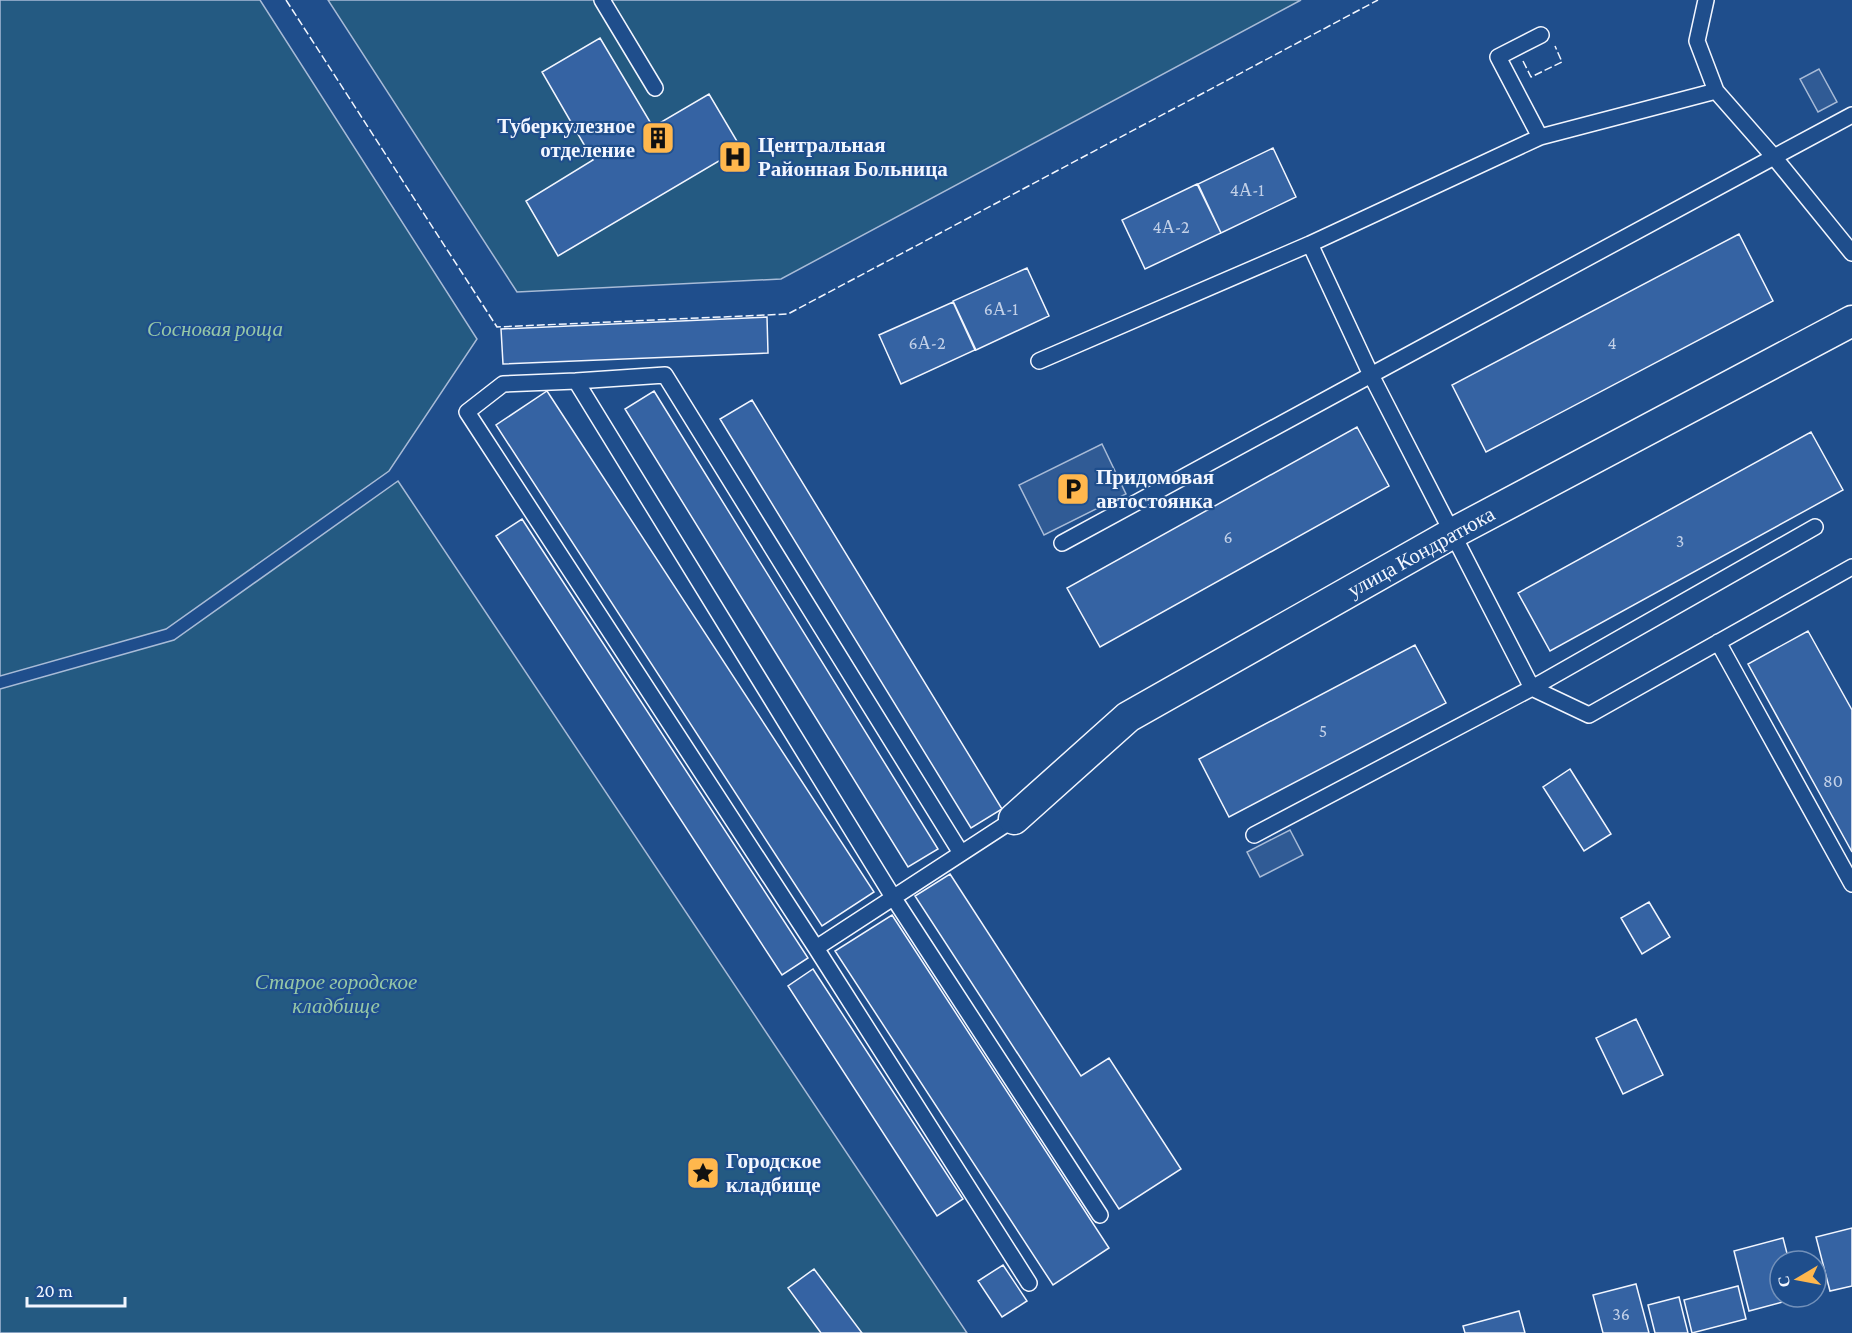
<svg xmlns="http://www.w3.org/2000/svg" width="1852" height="1333" font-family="'Crimson Pro',serif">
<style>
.green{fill:#245a82;stroke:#a8bbd7;stroke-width:1.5}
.parking{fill:#305b95;stroke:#a8bbd7;stroke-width:1.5}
.building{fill:#3563a3;stroke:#f2f6ff;stroke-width:1.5}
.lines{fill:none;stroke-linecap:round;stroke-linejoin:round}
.service-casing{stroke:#f2f6ff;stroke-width:18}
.minor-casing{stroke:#f2f6ff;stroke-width:33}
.service{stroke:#1f4e8c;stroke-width:15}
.minor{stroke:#1f4e8c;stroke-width:30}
.fence{stroke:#f2f6ff;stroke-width:1.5;stroke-dasharray:8 3;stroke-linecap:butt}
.labels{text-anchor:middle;stroke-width:4.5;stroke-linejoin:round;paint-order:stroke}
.number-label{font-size:18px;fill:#c3d1e8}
.poi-label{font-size:21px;font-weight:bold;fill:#f2f6ff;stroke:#1f4e8c;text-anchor:start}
.park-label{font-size:21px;font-style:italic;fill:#97c8a6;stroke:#1f4e8c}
.street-label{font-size:21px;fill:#f2f6ff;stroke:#1f4e8c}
</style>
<rect width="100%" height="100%" fill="#1f4e8c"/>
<path class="green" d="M 0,0 L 260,0 L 477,339 L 389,471 L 166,629 L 0,676 Z
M 328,0 L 1301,0 L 781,279 L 517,292 Z
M 398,481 L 967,1333 L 0,1333 L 0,689 L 174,640 Z"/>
<path class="parking" d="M 1819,69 L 1837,102 L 1818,112 L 1800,79 Z
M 1102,444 L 1126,494 L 1044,535 L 1019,485 Z
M 1290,830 L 1303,855 L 1260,877 L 1247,852 Z"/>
<path class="building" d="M 600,38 L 653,127 L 709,94 L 741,148 L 558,256 L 526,201 L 593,160 L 542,72 Z
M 1273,148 L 1296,197 L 1221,233 L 1198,184 Z
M 1197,184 L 1221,233 L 1145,269 L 1122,220 Z
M 1739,234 L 1773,301 L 1486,452 L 1452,385 Z
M 1027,268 L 1049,316 L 976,350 L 953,301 Z
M 953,302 L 975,350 L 901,384 L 879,335 Z
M 767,317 L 768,353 L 503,364 L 501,329 Z
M 547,391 L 874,892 L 822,926 L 496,425 Z
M 654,391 L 938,849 L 908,867 L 625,409 Z
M 752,400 L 1002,809 L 971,828 L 720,419 Z
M 1357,427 L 1389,486 L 1100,647 L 1067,588 Z
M 1811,432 L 1843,490 L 1550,651 L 1518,593 Z
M 522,519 L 808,958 L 782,975 L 496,536 Z
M 1808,631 L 1852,710 L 1852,852 L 1748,664 Z
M 1415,645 L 1446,703 L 1229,817 L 1199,759 Z
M 1570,769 L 1611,834 L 1584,851 L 1543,787 Z
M 950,874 L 1081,1076 L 1109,1058 L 1181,1169 L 1119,1209 L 915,896 Z
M 1649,902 L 1670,937 L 1642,954 L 1621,918 Z
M 892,915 L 1109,1248 L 1053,1285 L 835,951 Z
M 813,969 L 963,1199 L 937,1216 L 788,986 Z
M 1636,1019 L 1663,1075 L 1623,1094 L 1596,1038 Z
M 1852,1228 L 1852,1286 L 1830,1291 L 1816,1237 Z
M 1783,1238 L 1789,1261 L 1780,1261 L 1780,1297 L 1798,1298 L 1749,1311 L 1734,1251 Z
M 1003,1265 L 1027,1301 L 1002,1317 L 978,1281 Z
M 814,1269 L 862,1333 L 821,1333 L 788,1288 Z
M 1636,1284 L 1649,1333 L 1603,1333 L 1593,1295 Z
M 1738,1286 L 1746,1319 L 1692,1333 L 1684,1300 Z
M 1679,1297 L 1688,1333 L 1655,1333 L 1648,1305 Z
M 1519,1311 L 1525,1333 L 1465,1333 L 1463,1326 Z"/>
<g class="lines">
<defs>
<path id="service" d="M 602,0 L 655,88
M 1706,0 L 1697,41 L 1716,91
M 1852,115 L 1774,157 L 1852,253
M 1540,137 L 1498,57 L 1541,35
M 1039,361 L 1310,244 L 1540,137 L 1716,91 L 1774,157 L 1371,375 L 1310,244
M 576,381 L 503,384 L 467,412 L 816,948 L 1029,1283
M 1062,543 L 1371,375 L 1532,688 L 1815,527
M 1718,642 L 1852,884
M 1254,835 L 1532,688 L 1589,715 L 1852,567
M 961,853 L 665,375 L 576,381 L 893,897 L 1100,1215
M 816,948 L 1014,819"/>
<path id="minor" d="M 1014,819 L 1128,717 L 1453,533 L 1852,321"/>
</defs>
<use href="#service" class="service-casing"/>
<use href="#minor" class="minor-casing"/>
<use href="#service" class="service"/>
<use href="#minor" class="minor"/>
<path class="fence" d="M 286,0 L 497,327 L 788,314 L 1378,0
M 1523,61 L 1531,77 L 1562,62 L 1555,46"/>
</g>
<defs>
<symbol id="building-square" viewBox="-11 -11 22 22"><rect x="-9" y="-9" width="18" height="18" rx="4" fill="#ffb74d" stroke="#1f4e8c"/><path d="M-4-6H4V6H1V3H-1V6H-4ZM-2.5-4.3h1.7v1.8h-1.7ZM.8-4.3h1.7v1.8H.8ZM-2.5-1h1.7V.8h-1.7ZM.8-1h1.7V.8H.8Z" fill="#111"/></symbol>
<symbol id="hospital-square" viewBox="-11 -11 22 22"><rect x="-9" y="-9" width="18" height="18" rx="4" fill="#ffb74d" stroke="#1f4e8c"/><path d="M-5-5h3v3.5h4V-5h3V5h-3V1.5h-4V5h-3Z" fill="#111"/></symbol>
<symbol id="parking-square" viewBox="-11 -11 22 22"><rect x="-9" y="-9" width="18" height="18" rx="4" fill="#ffb74d" stroke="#1f4e8c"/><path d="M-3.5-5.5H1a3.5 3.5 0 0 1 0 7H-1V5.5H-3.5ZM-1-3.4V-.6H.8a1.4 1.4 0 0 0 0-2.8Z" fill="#111"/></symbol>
<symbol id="sight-square" viewBox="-11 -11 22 22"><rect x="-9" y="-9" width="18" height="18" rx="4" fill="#ffb74d" stroke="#1f4e8c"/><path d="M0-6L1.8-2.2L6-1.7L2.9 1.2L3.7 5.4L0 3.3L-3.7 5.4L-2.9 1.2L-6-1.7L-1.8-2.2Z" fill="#111"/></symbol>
</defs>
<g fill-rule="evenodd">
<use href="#building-square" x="639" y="119" width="38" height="38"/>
<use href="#hospital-square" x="716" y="138" width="38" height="38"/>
<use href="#parking-square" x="1054" y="470" width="38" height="38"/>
<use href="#sight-square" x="684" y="1154" width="38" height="38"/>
</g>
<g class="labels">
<g class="number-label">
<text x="1247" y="196">4А-1</text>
<text x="1171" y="233">4А-2</text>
<text x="1001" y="315">6А-1</text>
<text x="927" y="349">6А-2</text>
<text x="1612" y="349">4</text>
<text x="1228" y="543">6</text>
<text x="1680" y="547">3</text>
<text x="1323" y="737">5</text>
<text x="1833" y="787">80</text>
<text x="1621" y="1320">36</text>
</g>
<g class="poi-label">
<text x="635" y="133" text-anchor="end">Туберкулезное<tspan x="635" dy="24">отделение</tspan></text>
<text x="758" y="152">Центральная<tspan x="758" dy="24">Районная Больница</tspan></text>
<text x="1096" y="484">Придомовая<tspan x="1096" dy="24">автостоянка</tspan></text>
<text x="726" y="1168">Городское<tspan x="726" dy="24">кладбище</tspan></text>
</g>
<g class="park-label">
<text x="215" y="336">Сосновая роща</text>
<text x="336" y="989">Старое городское<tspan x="336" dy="24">кладбище</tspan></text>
</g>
<g class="street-label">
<text transform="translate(1421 552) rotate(-29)" y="7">улица Кондратюка</text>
</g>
</g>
<g transform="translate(1798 1279) rotate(260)"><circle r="28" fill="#1f4e8c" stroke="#7391ba" stroke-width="1.5"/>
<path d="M0-4.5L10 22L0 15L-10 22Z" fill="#ffb74d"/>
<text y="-9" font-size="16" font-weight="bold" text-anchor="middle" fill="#f2f6ff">С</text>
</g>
<path d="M27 1297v9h98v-9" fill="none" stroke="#f2f6ff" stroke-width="3"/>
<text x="36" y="1297" font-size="18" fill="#f2f6ff" stroke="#1f4e8c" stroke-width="4.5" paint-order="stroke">20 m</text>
</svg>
